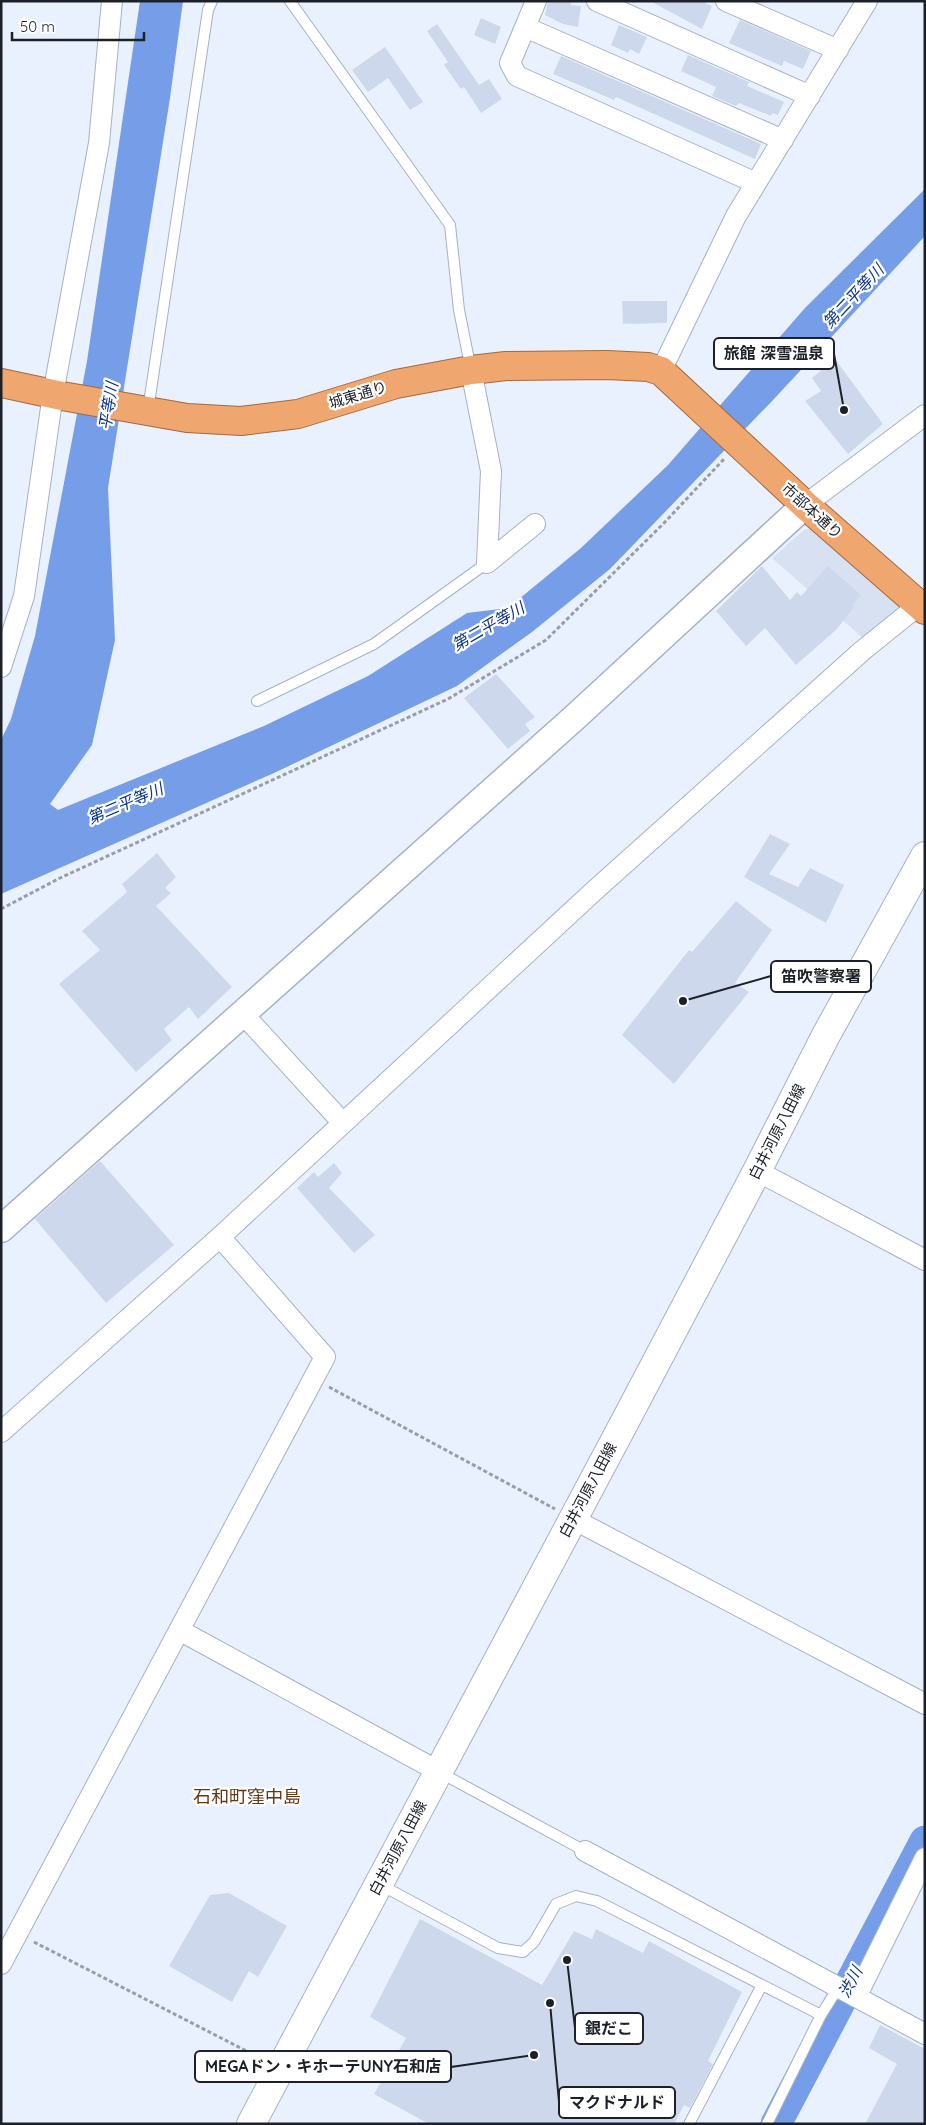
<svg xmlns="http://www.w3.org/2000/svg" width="926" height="2125" font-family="Quicksand,'Noto Sans JP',sans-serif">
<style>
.built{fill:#d8e1f2}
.water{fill:#769de8}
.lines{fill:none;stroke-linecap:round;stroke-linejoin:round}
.river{stroke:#769de8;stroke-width:31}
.building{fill:#cdd8ed}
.service-casing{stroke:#a6b1c5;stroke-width:12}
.minor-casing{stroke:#a6b1c5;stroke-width:22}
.tertiary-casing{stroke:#a6b1c5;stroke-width:29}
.secondary-casing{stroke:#a6b1c5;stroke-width:30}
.trunk-casing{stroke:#a3693f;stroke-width:30}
.path{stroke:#989ea9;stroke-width:3;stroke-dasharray:4 2.5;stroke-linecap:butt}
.service{stroke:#fff;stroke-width:10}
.minor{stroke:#fff;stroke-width:20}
.tertiary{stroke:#fff;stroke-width:26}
.secondary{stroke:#fff;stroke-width:28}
.trunk{stroke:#efa66f;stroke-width:28}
.labels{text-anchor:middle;stroke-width:4.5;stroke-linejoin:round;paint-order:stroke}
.street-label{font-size:15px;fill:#1c2028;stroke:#fff}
.water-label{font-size:16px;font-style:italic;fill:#0b3489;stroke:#fff}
.quarter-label{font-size:18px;fill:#643713;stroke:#fff}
.leader{fill:none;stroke:#1c2028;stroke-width:2}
.callout-dot{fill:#1c2028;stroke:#fff;stroke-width:2}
.callout{fill:#fff;stroke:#1c2028;stroke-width:2}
.callout-label{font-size:16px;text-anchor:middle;font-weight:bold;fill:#1c2028}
</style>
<rect width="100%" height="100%" fill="#eaf1fe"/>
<path class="built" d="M 811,528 L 902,604 L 864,639 L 772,558 L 804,530 Z"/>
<path class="water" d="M 140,1 L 183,1 L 170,98 L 108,488 L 115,640 L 92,745 L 50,804 L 58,810 L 264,726 L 368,676 L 467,613 L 508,608 L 581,548 L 668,465 L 805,308 L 925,189 L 925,236 L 774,399 L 610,569 L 532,632 L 457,686 L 274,773 L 1,894 L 1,740 L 11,719 L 35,636 L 87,361 Z"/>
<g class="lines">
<path class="river" d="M 776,2124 L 925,1841"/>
</g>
<path class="building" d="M 548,1 L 571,1 L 571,5 L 581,6 L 578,27 L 563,24 L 545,15 Z
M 650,1 L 701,1 L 712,6 L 702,29 Z
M 481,18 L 501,27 L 495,44 L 474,35 Z
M 740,20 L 811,51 L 803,69 L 784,61 L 782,66 L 729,43 Z
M 437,24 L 479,85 L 489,79 L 502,99 L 481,113 L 464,87 L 461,89 L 444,65 L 448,62 L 427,31 Z
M 619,25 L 647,37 L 639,54 L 630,49 L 628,53 L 611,45 Z
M 385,47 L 423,102 L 410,110 L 388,78 L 368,92 L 352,70 Z
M 688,55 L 749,82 L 747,86 L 784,102 L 778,115 L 772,113 L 771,116 L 739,103 L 736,106 L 712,96 L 716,87 L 681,71 Z
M 561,56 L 761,144 L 755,159 L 616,97 L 614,100 L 553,74 Z
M 622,301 L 667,301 L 667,323 L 623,324 Z
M 835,359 L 883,424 L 848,454 L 805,401 L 821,391 L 812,378 Z
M 762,566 L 790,600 L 797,592 L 801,596 L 828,566 L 861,595 L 852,605 L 854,607 L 836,630 L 796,665 L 765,628 L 746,646 L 716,611 Z
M 496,674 L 535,717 L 525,724 L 530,731 L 508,749 L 464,698 Z
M 770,834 L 790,844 L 769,874 L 798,887 L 810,868 L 844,885 L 826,923 L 744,877 Z
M 157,853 L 176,877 L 165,888 L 171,893 L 156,906 L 232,987 L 198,1019 L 189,1007 L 164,1029 L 172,1040 L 136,1072 L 59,984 L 100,950 L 82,931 L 127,892 L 122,884 Z
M 736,901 L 772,930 L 735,983 L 749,992 L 674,1084 L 622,1035 L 689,950 L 692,952 Z
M 100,1161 L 174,1245 L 106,1303 L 35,1219 Z
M 334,1163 L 342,1173 L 329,1188 L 375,1235 L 354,1253 L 297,1188 L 314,1172 L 318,1177 Z
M 229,1893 L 287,1926 L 258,1977 L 249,1971 L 232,2002 L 169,1966 L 210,1895 Z
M 420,1919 L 542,1985 L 574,1931 L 592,1939 L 596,1929 L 643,1953 L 649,1941 L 742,1992 L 708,2061 L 713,2064 L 690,2108 L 684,2105 L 674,2124 L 429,2124 L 374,2094 L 406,2038 L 370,2017 Z
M 880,2025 L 925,2049 L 925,2124 L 865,2124 L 897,2064 L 869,2048 Z"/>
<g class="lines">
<defs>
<path id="service" d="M 290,1 L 450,225 L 459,310 L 471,370
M 148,410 L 208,10 L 212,1
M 257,701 L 374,644 L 487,563
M 439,1772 L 585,1851
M 379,1884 L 498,1948 L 523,1952 L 534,1942 L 556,1904 L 576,1896 L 597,1901 L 821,2015
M 689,2124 L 762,1985
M 767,2124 L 821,2015 L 838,1988"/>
<path id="minor" d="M 536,1 L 510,63 L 517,76 L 756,183
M 597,1 L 810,96
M 726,1 L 838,50
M 525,27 L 783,140
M 471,370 L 491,471 L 487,563
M 661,371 L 736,216 L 867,1
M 805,505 L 925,415
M 487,563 L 535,524
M 1,667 L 24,596 L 53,394 L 99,143 L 112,1
M 243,1014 L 342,1122
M 757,1171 L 925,1260
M 1,1432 L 220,1237 L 594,891 L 862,651 L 919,605
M 573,1519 L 925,1704
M 179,1630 L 438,1771
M 585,1851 L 925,2034
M 1,1964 L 325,1357 L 220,1237
M 856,1997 L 925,1858"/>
<path id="tertiary" d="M 1,1229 L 573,719 L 805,505"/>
<path id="secondary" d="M 251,2124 L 621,1429 L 757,1171 L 825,1037 L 925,856"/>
<path id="trunk" d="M 1,383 L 62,396 L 187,418 L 241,421 L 298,414 L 396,384 L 471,370 L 506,366 L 607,365 L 648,367 L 661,371 L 805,505 L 925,610"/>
</defs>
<use href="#service" class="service-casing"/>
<use href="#minor" class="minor-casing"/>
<use href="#tertiary" class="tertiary-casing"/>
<use href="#secondary" class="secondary-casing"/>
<use href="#trunk" class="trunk-casing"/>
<path class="path" d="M 1,909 L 60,878 L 448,699 L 546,640 L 665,522 L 724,459
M 329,1387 L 555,1509
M 34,1942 L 262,2059"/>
<use href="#service" class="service"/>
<use href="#minor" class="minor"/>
<use href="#tertiary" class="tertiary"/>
<use href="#secondary" class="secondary"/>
<use href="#trunk" class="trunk"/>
</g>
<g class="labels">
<g class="street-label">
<text transform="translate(358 395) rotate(-17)" y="5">城東通り</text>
<text transform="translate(812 511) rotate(42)" y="5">市部本通り</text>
<text transform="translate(777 1132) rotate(-63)" y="5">白井河原八田線</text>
<text transform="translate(588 1490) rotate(-62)" y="5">白井河原八田線</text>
<text transform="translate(398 1848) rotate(-62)" y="5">白井河原八田線</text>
</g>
<g class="water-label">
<text transform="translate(853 296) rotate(-47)" y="6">第二平等川</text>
<text transform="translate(108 406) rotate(-81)" y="6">平等川</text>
<text transform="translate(488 626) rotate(-30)" y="6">第二平等川</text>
<text transform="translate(125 803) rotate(-23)" y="6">第二平等川</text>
<text transform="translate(850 1982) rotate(-62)" y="6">渋川</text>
</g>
<g class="quarter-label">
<text x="247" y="1803">石和町窪中島</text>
</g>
</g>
<path class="leader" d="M844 410L834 354M683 1001L771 976M567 1960L575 2028M534 2055L451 2067M550 2003L559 2102"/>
<g class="callout-dot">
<circle cx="844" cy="410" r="5"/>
<circle cx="683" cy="1001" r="5"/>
<circle cx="567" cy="1960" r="5"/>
<circle cx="534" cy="2055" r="5"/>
<circle cx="550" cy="2003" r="5"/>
</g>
<g class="callout">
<rect x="714" y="338" width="120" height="31" rx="5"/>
<rect x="771" y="961" width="100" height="31" rx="5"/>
<rect x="575" y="2013" width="68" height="31" rx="5"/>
<rect x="195" y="2051" width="256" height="31" rx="5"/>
<rect x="559" y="2087" width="116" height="31" rx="5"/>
</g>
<g class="callout-label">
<text x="774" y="359">旅館 深雪温泉</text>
<text x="821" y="982">笛吹警察署</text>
<text x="609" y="2034">銀だこ</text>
<text x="323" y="2072">MEGAドン・キホーテUNY石和店</text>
<text x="617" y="2108">マクドナルド</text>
</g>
<rect width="926" height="2125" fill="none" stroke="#1c2028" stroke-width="5"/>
<path d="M12 32v8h132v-8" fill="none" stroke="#1c2028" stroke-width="2.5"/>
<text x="20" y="32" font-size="15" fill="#1c2028" stroke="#ffffff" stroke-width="4" paint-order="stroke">50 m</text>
</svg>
